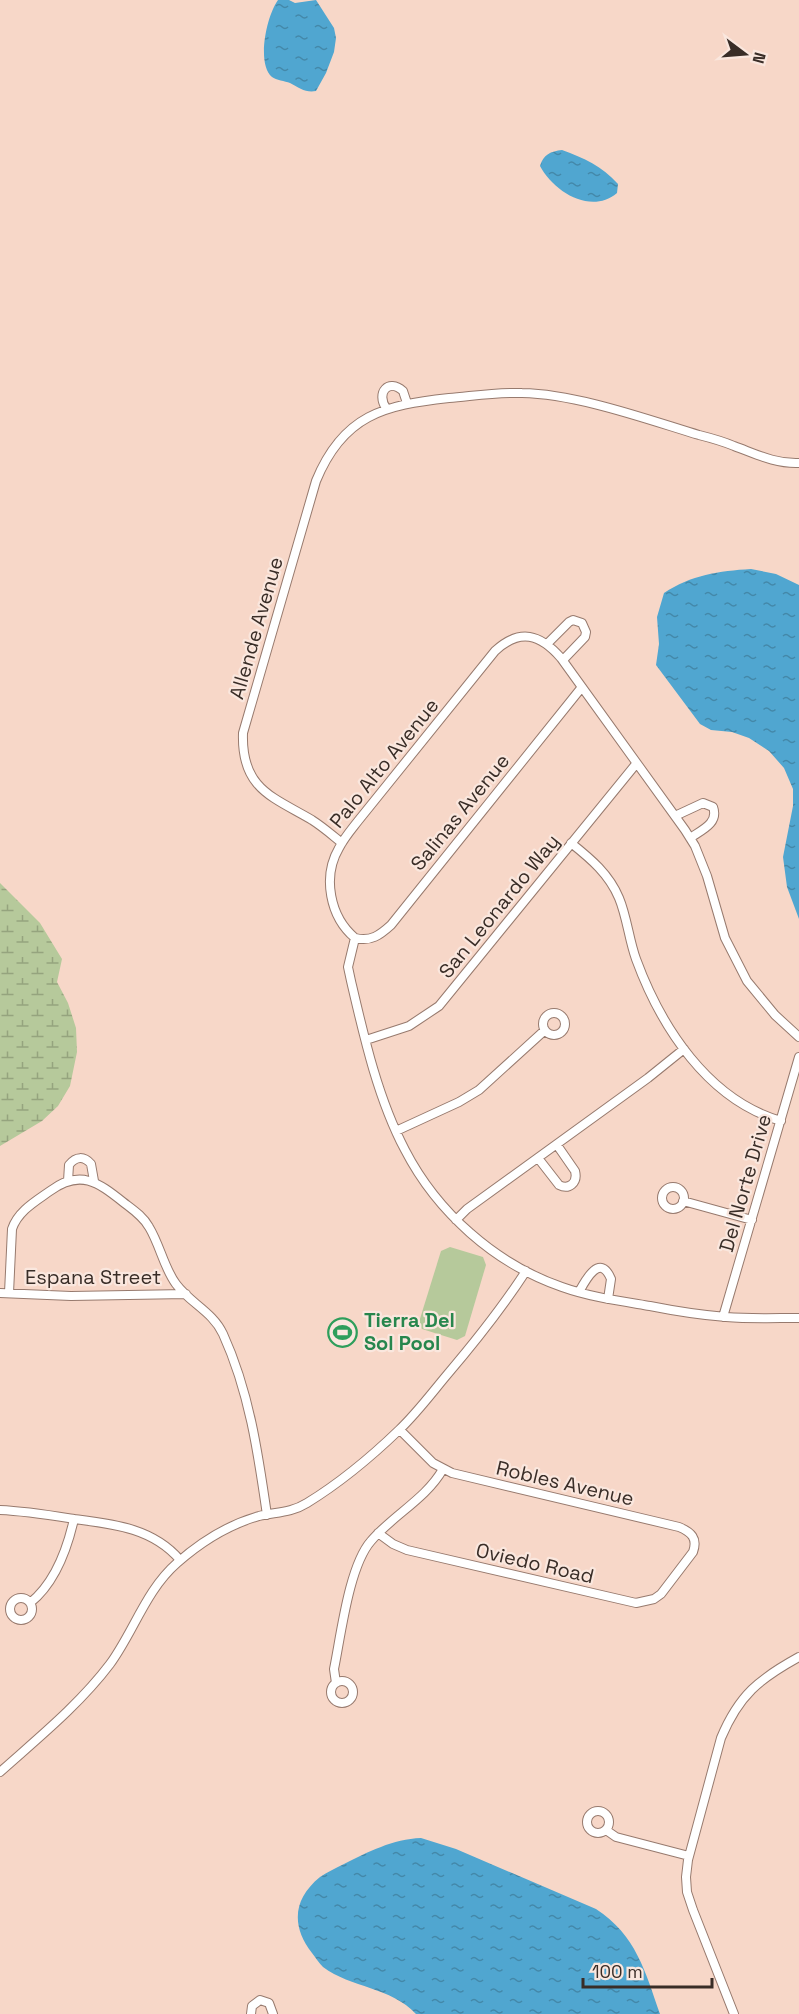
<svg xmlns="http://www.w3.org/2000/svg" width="799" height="2014" font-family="'Space Grotesk',sans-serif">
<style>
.wetland{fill:url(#wetland-marsh)}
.garden{fill:#b6c99b}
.water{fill:url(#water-ripples)}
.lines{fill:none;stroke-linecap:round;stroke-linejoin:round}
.minor-casing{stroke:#977a6e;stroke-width:10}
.minor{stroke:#fff;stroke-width:8}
.labels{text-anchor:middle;stroke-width:4.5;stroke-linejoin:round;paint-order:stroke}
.street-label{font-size:20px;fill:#392d27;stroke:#fae7de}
.leisure-label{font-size:20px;font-weight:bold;fill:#27864d;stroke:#fae7de;text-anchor:start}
</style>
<defs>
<pattern id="wetland-marsh" width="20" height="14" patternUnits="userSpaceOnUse" patternTransform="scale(1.5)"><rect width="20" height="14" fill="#b6c99b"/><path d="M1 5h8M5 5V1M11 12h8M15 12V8" fill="none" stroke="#95a47e"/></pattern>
<pattern id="water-ripples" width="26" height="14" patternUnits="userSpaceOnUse" patternTransform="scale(1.5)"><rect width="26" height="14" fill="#50a6d0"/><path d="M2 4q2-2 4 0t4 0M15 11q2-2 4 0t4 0" fill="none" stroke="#4388a9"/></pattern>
</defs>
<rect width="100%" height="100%" fill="#f7d7c8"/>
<path class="wetland" d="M 0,883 L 40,923 L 62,959 L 57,982 L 68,1003 L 76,1028 L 77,1052 L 70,1086 L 58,1106 L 42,1121 L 0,1146 Z"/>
<path class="garden" d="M 450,1247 L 483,1257 L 486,1265 L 465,1336 L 457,1340 L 422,1329 L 419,1322 L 441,1251 Z"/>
<path class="water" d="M 278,0 L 289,0 L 295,3 L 316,0 L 334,28 L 336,38 L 334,52 L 326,73 L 316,91 C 306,93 299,88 290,83 C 285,81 276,80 272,77 C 256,63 267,15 278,0 Z
M 562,150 C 584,158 602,166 618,184 L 617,193 C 591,215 554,192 540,166 C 543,155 551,151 562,150 Z
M 751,569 L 776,574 L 799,585 L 799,919 L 787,887 L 783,857 L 793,806 L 793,789 L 784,768 L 769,751 L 749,738 L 732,732 L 711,730 L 700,724 L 656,665 L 659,644 L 657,617 L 664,593 C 691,575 719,571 751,569 Z
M 421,1838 L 456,1849 L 596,1909 C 636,1935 645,1971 660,2014 L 416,2014 C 391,1987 351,1988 323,1967 C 319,1963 315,1957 312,1953 C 291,1926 293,1899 320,1877 C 327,1872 336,1868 344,1864 C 368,1852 393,1839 421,1838 Z"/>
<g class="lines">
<defs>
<path id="minor" d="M 386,408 C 376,393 388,378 403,391 L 407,403
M 547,644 L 569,622 L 573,620 L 582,623 L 586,632 L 585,637 L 563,660
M 675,816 L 703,803 L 713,807 C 719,823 702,830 690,838
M 342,843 C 332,835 323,827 312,820 C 273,797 241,789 243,733 L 316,481 C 343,415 384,405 449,398 C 473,396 498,392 522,393 C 577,394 646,419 699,435 C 711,438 722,441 734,446 C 756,454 775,464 799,463
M 571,843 C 591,859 609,874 619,898 C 627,917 629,940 636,959 C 661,1027 708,1100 781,1121
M 355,938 C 330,917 322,877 339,848 C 344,838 351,830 358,821 L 495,651 C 520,628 540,634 561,658 L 685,830 L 695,846 L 707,876 L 725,938 L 747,981 L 775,1015 L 799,1037
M 355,938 L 348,967 L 351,981 C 364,1037 378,1099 405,1150 C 437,1212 495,1264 562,1287 C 590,1297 620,1301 650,1306 C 675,1311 701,1315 726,1317 C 750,1319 775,1318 799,1318
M 355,938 C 371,942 380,935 391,925 L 582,687
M543 1024a11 11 0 1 1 22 0a11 11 0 1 1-22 0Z
M 366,1040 L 409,1026 L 439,1006 L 636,764
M 396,1131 L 459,1102 L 479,1090 L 545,1030
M 538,1158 L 559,1185 C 569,1190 578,1183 575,1171 L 557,1145
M 68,1181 L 69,1165 C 76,1156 84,1156 91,1164 L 94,1181
M662 1198a11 11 0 1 1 22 0a11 11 0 1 1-22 0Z
M 683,1201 L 752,1220
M 456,1220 L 467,1209 L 648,1078 L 684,1049
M 579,1292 C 585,1281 600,1252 611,1279 L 608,1299
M 0,1293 L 71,1296 L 186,1294
M 9,1293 L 12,1229 C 18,1211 36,1201 50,1191 C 80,1169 98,1182 123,1202 C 132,1209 143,1216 149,1227 C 160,1245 164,1268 176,1284 C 190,1303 213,1312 223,1334 C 249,1391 258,1452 267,1515
M 723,1317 L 799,1057
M 0,1510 C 25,1511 49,1515 74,1519 C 113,1524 153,1528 180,1560
M 378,1533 L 393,1544 L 407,1550 L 636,1603 L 654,1599 L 661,1594 L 693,1552 C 698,1538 691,1532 679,1527 L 452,1473 L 433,1463 L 400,1430
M10 1609a11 11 0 1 1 22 0a11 11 0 1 1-22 0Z
M 30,1603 C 55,1583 67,1550 74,1519
M331 1692a11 11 0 1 1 22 0a11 11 0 1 1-22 0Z
M 336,1683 L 334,1669 C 341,1635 349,1566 371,1541 C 393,1515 426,1499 443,1469
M 0,1772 C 38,1738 79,1705 110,1664 C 134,1631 146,1590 177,1563 C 202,1541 227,1525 259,1516 C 276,1512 291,1513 307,1503 C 338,1484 372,1456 399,1430 C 416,1414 431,1394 446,1376 C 475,1342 502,1308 526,1271
M587 1822a11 11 0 1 1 22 0a11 11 0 1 1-22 0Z
M 606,1830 L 616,1837 L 689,1856
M 251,2014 L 252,2006 L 260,2000 L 269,2003 L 273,2014
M 734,2014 L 693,1910 L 687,1892 L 686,1877 L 688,1860 L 721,1738 C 739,1695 759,1679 799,1657"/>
</defs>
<use href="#minor" class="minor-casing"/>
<use href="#minor" class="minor"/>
</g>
<defs>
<symbol id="stadium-ring" viewBox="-11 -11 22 22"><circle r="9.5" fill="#fae7de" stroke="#2e9e5b" stroke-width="1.5"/><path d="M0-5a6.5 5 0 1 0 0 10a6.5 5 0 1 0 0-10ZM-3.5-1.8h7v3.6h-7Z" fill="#2e9e5b"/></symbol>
</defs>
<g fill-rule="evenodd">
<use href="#stadium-ring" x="326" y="1316" width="33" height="33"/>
</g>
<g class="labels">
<g class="street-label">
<text transform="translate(256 628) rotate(-74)" y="7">Allende Avenue</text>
<text transform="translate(384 763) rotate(-51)" y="7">Palo Alto Avenue</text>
<text transform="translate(460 812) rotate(-51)" y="7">Salinas Avenue</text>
<text transform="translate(499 906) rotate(-51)" y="7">San Leonardo Way</text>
<text transform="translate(745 1183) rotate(-74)" y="7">Del Norte Drive</text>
<text x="93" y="1284">Espana Street</text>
<text transform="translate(565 1483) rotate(13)" y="7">Robles Avenue</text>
<text transform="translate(535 1563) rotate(13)" y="7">Oviedo Road</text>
</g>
<g class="leisure-label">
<text x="364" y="1327">Tierra Del<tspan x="364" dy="23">Sol Pool</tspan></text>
</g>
</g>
<g transform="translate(745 54) rotate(106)" stroke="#fae7de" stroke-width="4.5" paint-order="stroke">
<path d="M0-4.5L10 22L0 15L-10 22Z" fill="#392d27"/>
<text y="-9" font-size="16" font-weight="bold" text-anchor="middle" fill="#392d27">N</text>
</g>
<path d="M583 1978v9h129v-9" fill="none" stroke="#392d27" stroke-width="3"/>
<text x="592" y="1978" font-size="18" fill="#392d27" stroke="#fae7de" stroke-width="4.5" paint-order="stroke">100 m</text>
</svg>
